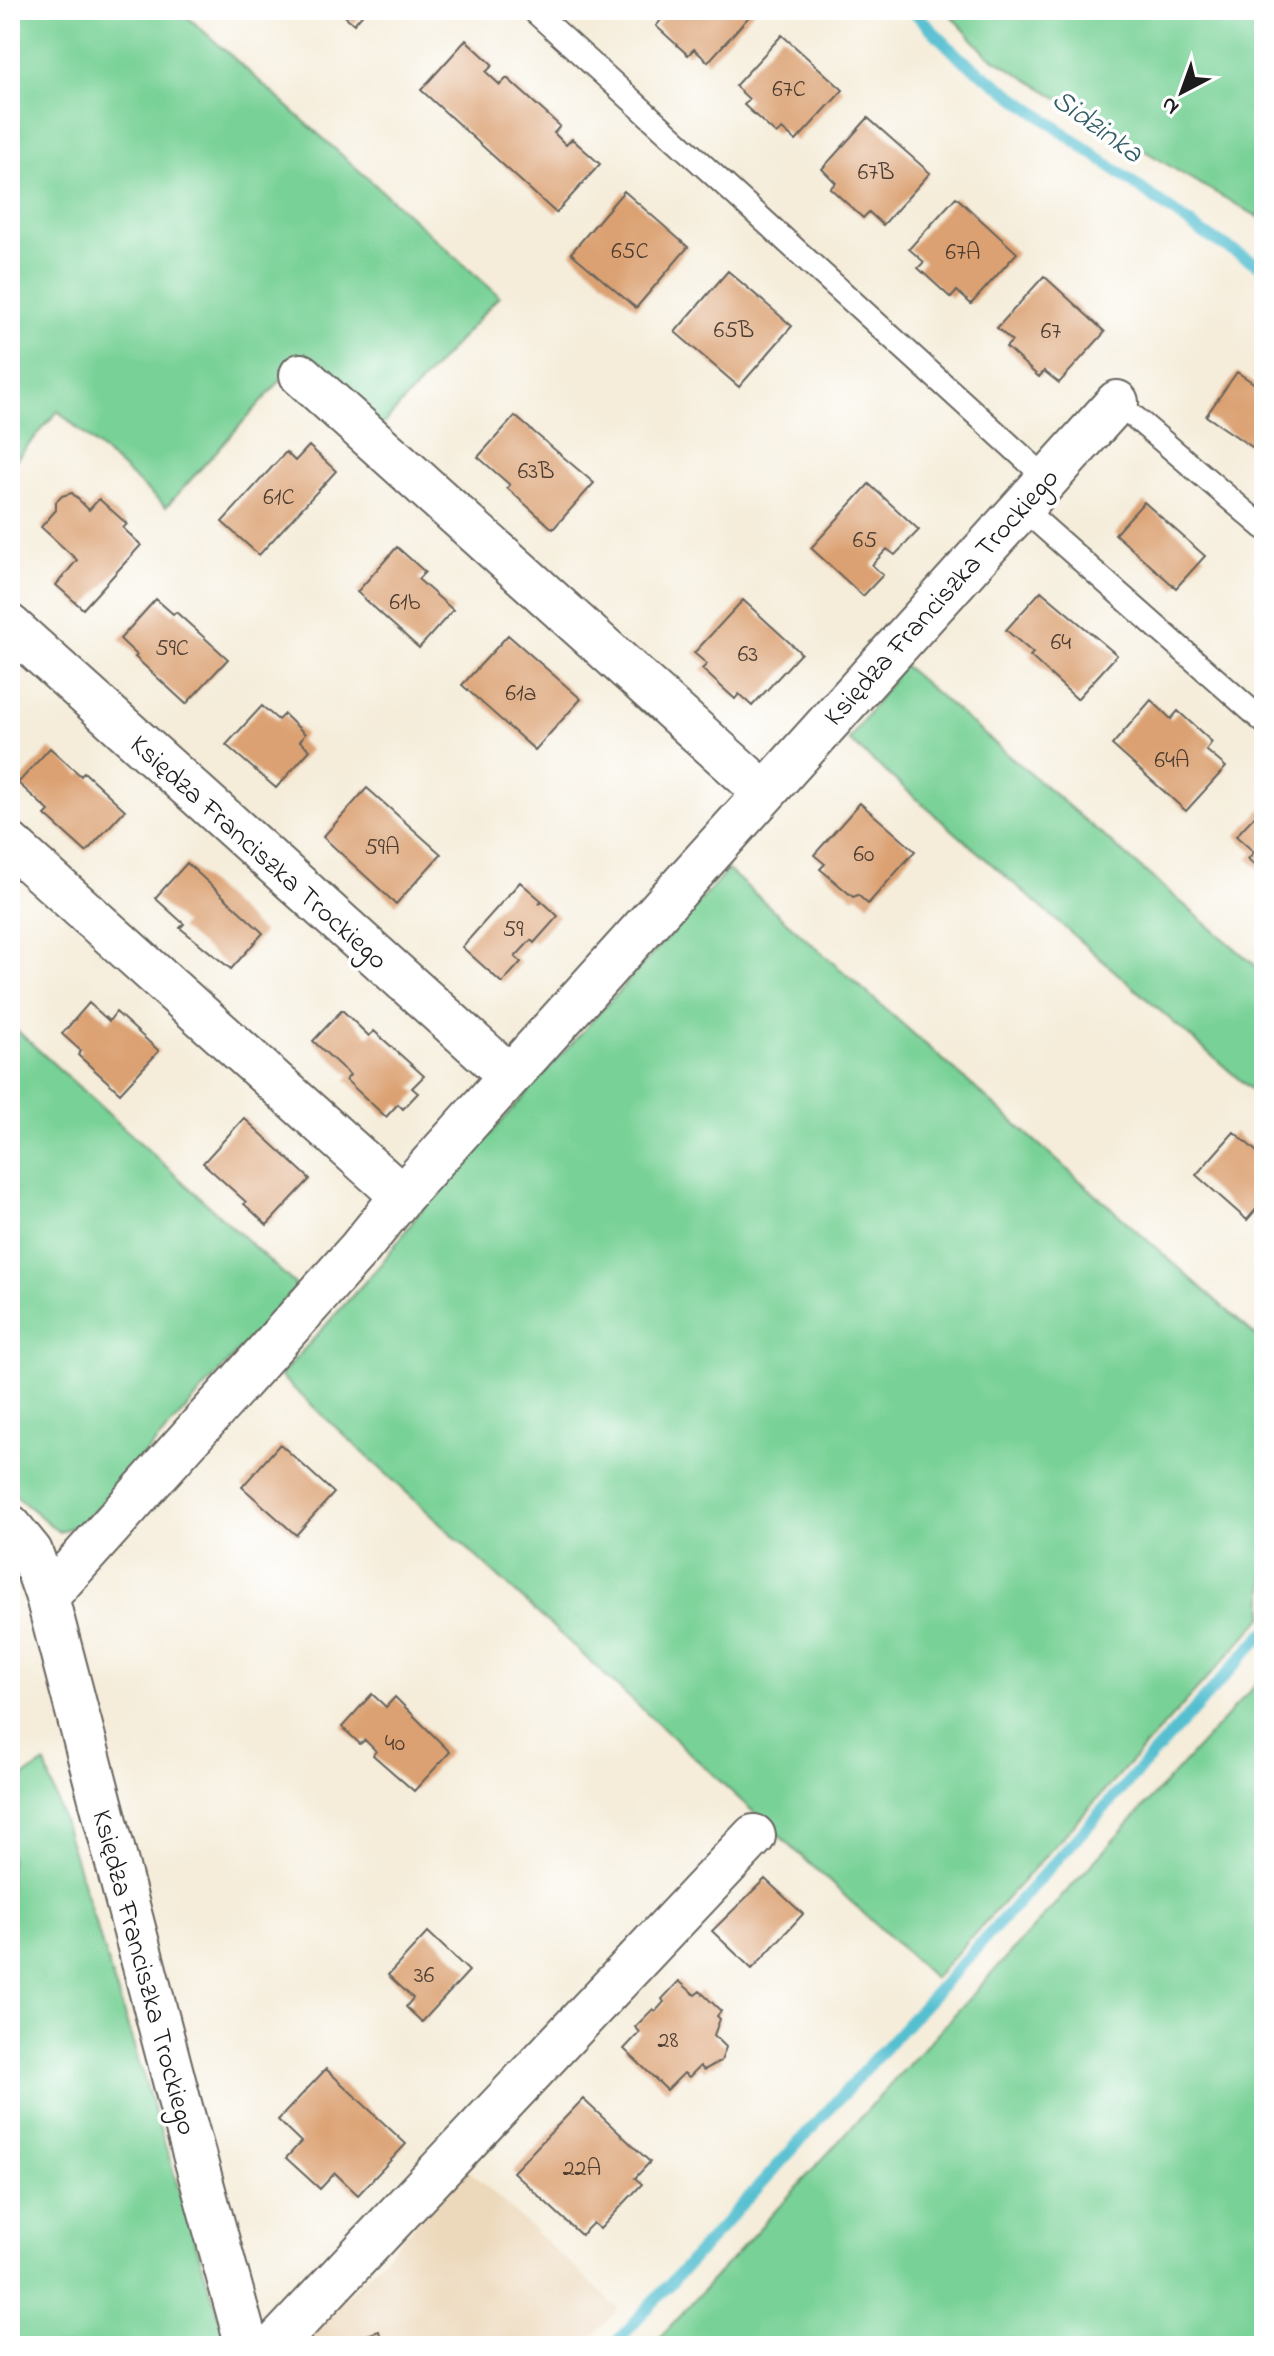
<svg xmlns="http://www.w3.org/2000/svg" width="1274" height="2356" font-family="'Indie Flower',sans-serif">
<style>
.built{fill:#ecd8ba}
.green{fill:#78d196;stroke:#4a7659;stroke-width:2}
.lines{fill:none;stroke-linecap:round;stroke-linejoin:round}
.stream{stroke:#54bfd0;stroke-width:12}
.building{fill:#dba172}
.service-casing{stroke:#68655e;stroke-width:26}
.minor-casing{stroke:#68655e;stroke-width:46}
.service{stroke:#fff;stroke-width:22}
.minor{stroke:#fff;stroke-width:42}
.labels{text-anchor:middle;stroke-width:7;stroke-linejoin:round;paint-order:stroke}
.number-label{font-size:24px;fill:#4c3d32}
.street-label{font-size:28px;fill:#1c1c1c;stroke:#fff}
.water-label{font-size:30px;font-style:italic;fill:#325d64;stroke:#fff}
</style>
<rect width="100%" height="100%" fill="#fff"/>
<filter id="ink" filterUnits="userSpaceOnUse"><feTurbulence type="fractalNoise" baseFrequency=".0125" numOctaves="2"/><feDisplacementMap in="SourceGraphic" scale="16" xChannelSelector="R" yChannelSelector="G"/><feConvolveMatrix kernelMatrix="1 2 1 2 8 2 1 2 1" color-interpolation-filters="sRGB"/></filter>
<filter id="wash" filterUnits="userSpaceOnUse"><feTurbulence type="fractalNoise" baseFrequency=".006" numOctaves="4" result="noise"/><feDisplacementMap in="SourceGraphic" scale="32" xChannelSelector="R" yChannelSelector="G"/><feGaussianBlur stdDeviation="1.8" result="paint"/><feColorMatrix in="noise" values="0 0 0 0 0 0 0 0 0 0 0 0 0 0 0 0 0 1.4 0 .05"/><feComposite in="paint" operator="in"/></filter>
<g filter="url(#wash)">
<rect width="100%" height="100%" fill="#f5edda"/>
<path class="built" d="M 467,2169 L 619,2309 L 585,2346 L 300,2346 Z"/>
<path class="green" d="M 10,10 L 180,10 L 499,296 L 378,430 L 299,360 L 166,507 L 58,411 L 10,466 Z
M 946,10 L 1264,10 L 1264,216 L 1262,219 L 1186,176 L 986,54 Z
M 903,665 L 1264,973 L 1264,1101 L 849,740 Z
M 728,870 L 1264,1343 L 1264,1616 L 934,1978 L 280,1376 L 380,1265 L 420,1212 Z
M 10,1024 L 297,1286 L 84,1522 L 59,1532 L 10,1491 Z
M 1264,1675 L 1264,2346 L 652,2346 Z
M 45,1763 L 228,2346 L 10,2346 L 10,1785 Z"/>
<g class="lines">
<path class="stream" d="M 912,10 L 959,57 L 1204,234 L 1264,268
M 613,2346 L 1264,1633"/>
</g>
<g id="blocks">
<path class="building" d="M 338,10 L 366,10 L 354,24 Z
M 650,10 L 755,10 L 708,62 L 694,49 L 688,55 L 656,26 L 661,20 Z
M 782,35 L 843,90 L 796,141 L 782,129 L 776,134 L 744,105 L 749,99 L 735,86 Z
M 466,40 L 493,65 L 486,72 L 500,85 L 507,78 L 560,126 L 554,133 L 566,145 L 572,139 L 600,164 L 556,213 L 421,90 Z
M 868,118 L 930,173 L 883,225 L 869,212 L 863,218 L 830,188 L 836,183 L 822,169 Z
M 624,191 L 688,247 L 636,308 L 571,253 Z
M 956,197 L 1017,253 L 971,304 L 957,291 L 951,298 L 918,268 L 924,262 L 909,249 Z
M 728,271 L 792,326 L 739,387 L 675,332 Z
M 1044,276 L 1105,332 L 1059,383 L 1044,371 L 1039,377 L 1006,347 L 1012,341 L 997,328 Z
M 1237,372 L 1264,390 L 1264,455 L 1206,416 Z
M 515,416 L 594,483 L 553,529 L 507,488 L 510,485 L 478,457 Z
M 309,446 L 336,471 L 259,555 L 222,522 L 286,452 L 295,461 Z
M 869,484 L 919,530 L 895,555 L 887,549 L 872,565 L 883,575 L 863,596 L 811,548 Z
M 72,493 L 89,510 L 99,499 L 127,524 L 123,528 L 141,545 L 83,609 L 56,585 L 77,560 L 41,527 L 56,510 L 56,502 L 62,496 Z
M 1144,502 L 1205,556 L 1176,588 L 1115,534 Z
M 397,547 L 425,572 L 418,579 L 453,610 L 419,648 L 357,592 Z
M 1041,591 L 1117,655 L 1077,699 L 1030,656 L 1033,653 L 1006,630 Z
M 156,599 L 173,614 L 176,612 L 228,659 L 186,704 L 135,657 L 137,655 L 120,639 Z
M 743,600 L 801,653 L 752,706 L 739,694 L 735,699 L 702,669 L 707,664 L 694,653 Z
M 508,635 L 581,699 L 535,750 L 462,685 Z
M 1151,700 L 1171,719 L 1178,711 L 1212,742 L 1206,750 L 1226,767 L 1186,811 L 1112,745 Z
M 262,706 L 278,720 L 284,714 L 305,734 L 300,741 L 310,750 L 276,788 L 226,745 Z
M 50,748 L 81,776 L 84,772 L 125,810 L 86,852 L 45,815 L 49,811 L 18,783 Z
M 367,788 L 441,854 L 396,904 L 323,837 Z
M 860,803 L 915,851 L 868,904 L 858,895 L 853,897 L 820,869 L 825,864 L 814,855 Z
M 1261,809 L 1264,811 L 1264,873 L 1248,859 L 1254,852 L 1236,836 Z
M 187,863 L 263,933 L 231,969 L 180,928 L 184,924 L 155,898 Z
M 520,882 L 542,901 L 539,904 L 543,902 L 558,916 L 534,943 L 531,940 L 515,957 L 521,962 L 502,983 L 462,947 Z
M 89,1003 L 109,1021 L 116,1012 L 159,1051 L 120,1093 L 78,1055 L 81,1051 L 62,1034 Z
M 342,1010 L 369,1036 L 374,1031 L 424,1076 L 412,1088 L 418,1093 L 403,1109 L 398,1104 L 386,1117 L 346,1080 L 350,1075 L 313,1041 Z
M 244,1118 L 310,1179 L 267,1225 L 244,1204 L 246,1202 L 203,1163 Z
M 1234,1132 L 1264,1158 L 1264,1200 L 1247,1220 L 1196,1175 Z
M 280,1444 L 334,1493 L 296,1535 L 242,1487 Z
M 372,1694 L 386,1707 L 395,1697 L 450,1752 L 414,1791 L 373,1755 L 376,1751 L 365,1740 L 360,1744 L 342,1727 Z
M 765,1879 L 803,1914 L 752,1969 L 712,1931 Z
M 428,1932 L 469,1971 L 422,2022 L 406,2007 L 413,1998 L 388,1975 Z
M 679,1981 L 695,1995 L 700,1991 L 721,2011 L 717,2016 L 720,2019 L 714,2035 L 726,2047 L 721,2061 L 704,2070 L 700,2066 L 689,2077 L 684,2073 L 667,2090 L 624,2049 L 640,2032 L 635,2027 L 653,2009 L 656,2011 L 664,2002 L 662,1999 Z
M 326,2069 L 406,2144 L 358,2195 L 335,2173 L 320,2189 L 286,2158 L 301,2142 L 278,2120 Z
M 583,2099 L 650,2162 L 635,2178 L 642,2184 L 600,2229 L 593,2223 L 581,2235 L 513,2172 Z
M 379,2331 L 384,2346 L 337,2346 L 347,2342 Z"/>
</g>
</g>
<g filter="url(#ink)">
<use href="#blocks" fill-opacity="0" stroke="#68655e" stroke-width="2"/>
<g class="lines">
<defs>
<path id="service" d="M 533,10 L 1046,478
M 1117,402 L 1264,528
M 1020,506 L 1264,722"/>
<path id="minor" d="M 301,375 L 764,792
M 10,626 L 510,1076
M 10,844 L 402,1196
M 10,1526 L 31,1552 L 47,1597 L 181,2107 L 247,2346
M 47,1597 L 360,1248 L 402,1196 L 464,1127 L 1117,402
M 274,2346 L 754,1836"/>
</defs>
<use href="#service" class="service-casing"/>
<use href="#minor" class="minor-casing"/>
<use href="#service" class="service"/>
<use href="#minor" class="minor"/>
</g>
</g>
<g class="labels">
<g class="number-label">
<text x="789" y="96">67C</text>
<text x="876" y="179">67B</text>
<text x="630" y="258">65C</text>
<text x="963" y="259">67A</text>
<text x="734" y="337">65B</text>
<text x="1051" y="338">67</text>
<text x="536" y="478">63B</text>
<text x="279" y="504">61C</text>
<text x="865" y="547">65</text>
<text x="405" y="609">61b</text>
<text x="1061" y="649">64</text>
<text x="172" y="655">59C</text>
<text x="748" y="661">63</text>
<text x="521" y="700">61a</text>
<text x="1172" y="767">64A</text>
<text x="382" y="854">59A</text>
<text x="864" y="861">60</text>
<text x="513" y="936">59</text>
<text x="395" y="1750">40</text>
<text x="424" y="1982">36</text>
<text x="668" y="2047">28</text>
<text x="582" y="2175">22A</text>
</g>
<g class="street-label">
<text transform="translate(940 596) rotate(-48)" y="10">Księdza Franciszka Trockiego</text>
<text transform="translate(260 851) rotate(42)" y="10">Księdza Franciszka Trockiego</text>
<text transform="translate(146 1972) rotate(75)" y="10">Księdza Franciszka Trockiego</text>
</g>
<g class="water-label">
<text transform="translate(1098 125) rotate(36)" y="10">Sidzinka</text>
</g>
</g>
<rect width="1274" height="2356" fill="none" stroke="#fff" stroke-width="40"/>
<g transform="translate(1182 92) rotate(221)" stroke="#ffffff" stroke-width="6" paint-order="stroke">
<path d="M0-6L14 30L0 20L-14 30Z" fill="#1c1c1c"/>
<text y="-12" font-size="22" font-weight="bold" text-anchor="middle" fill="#1c1c1c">N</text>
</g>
</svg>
